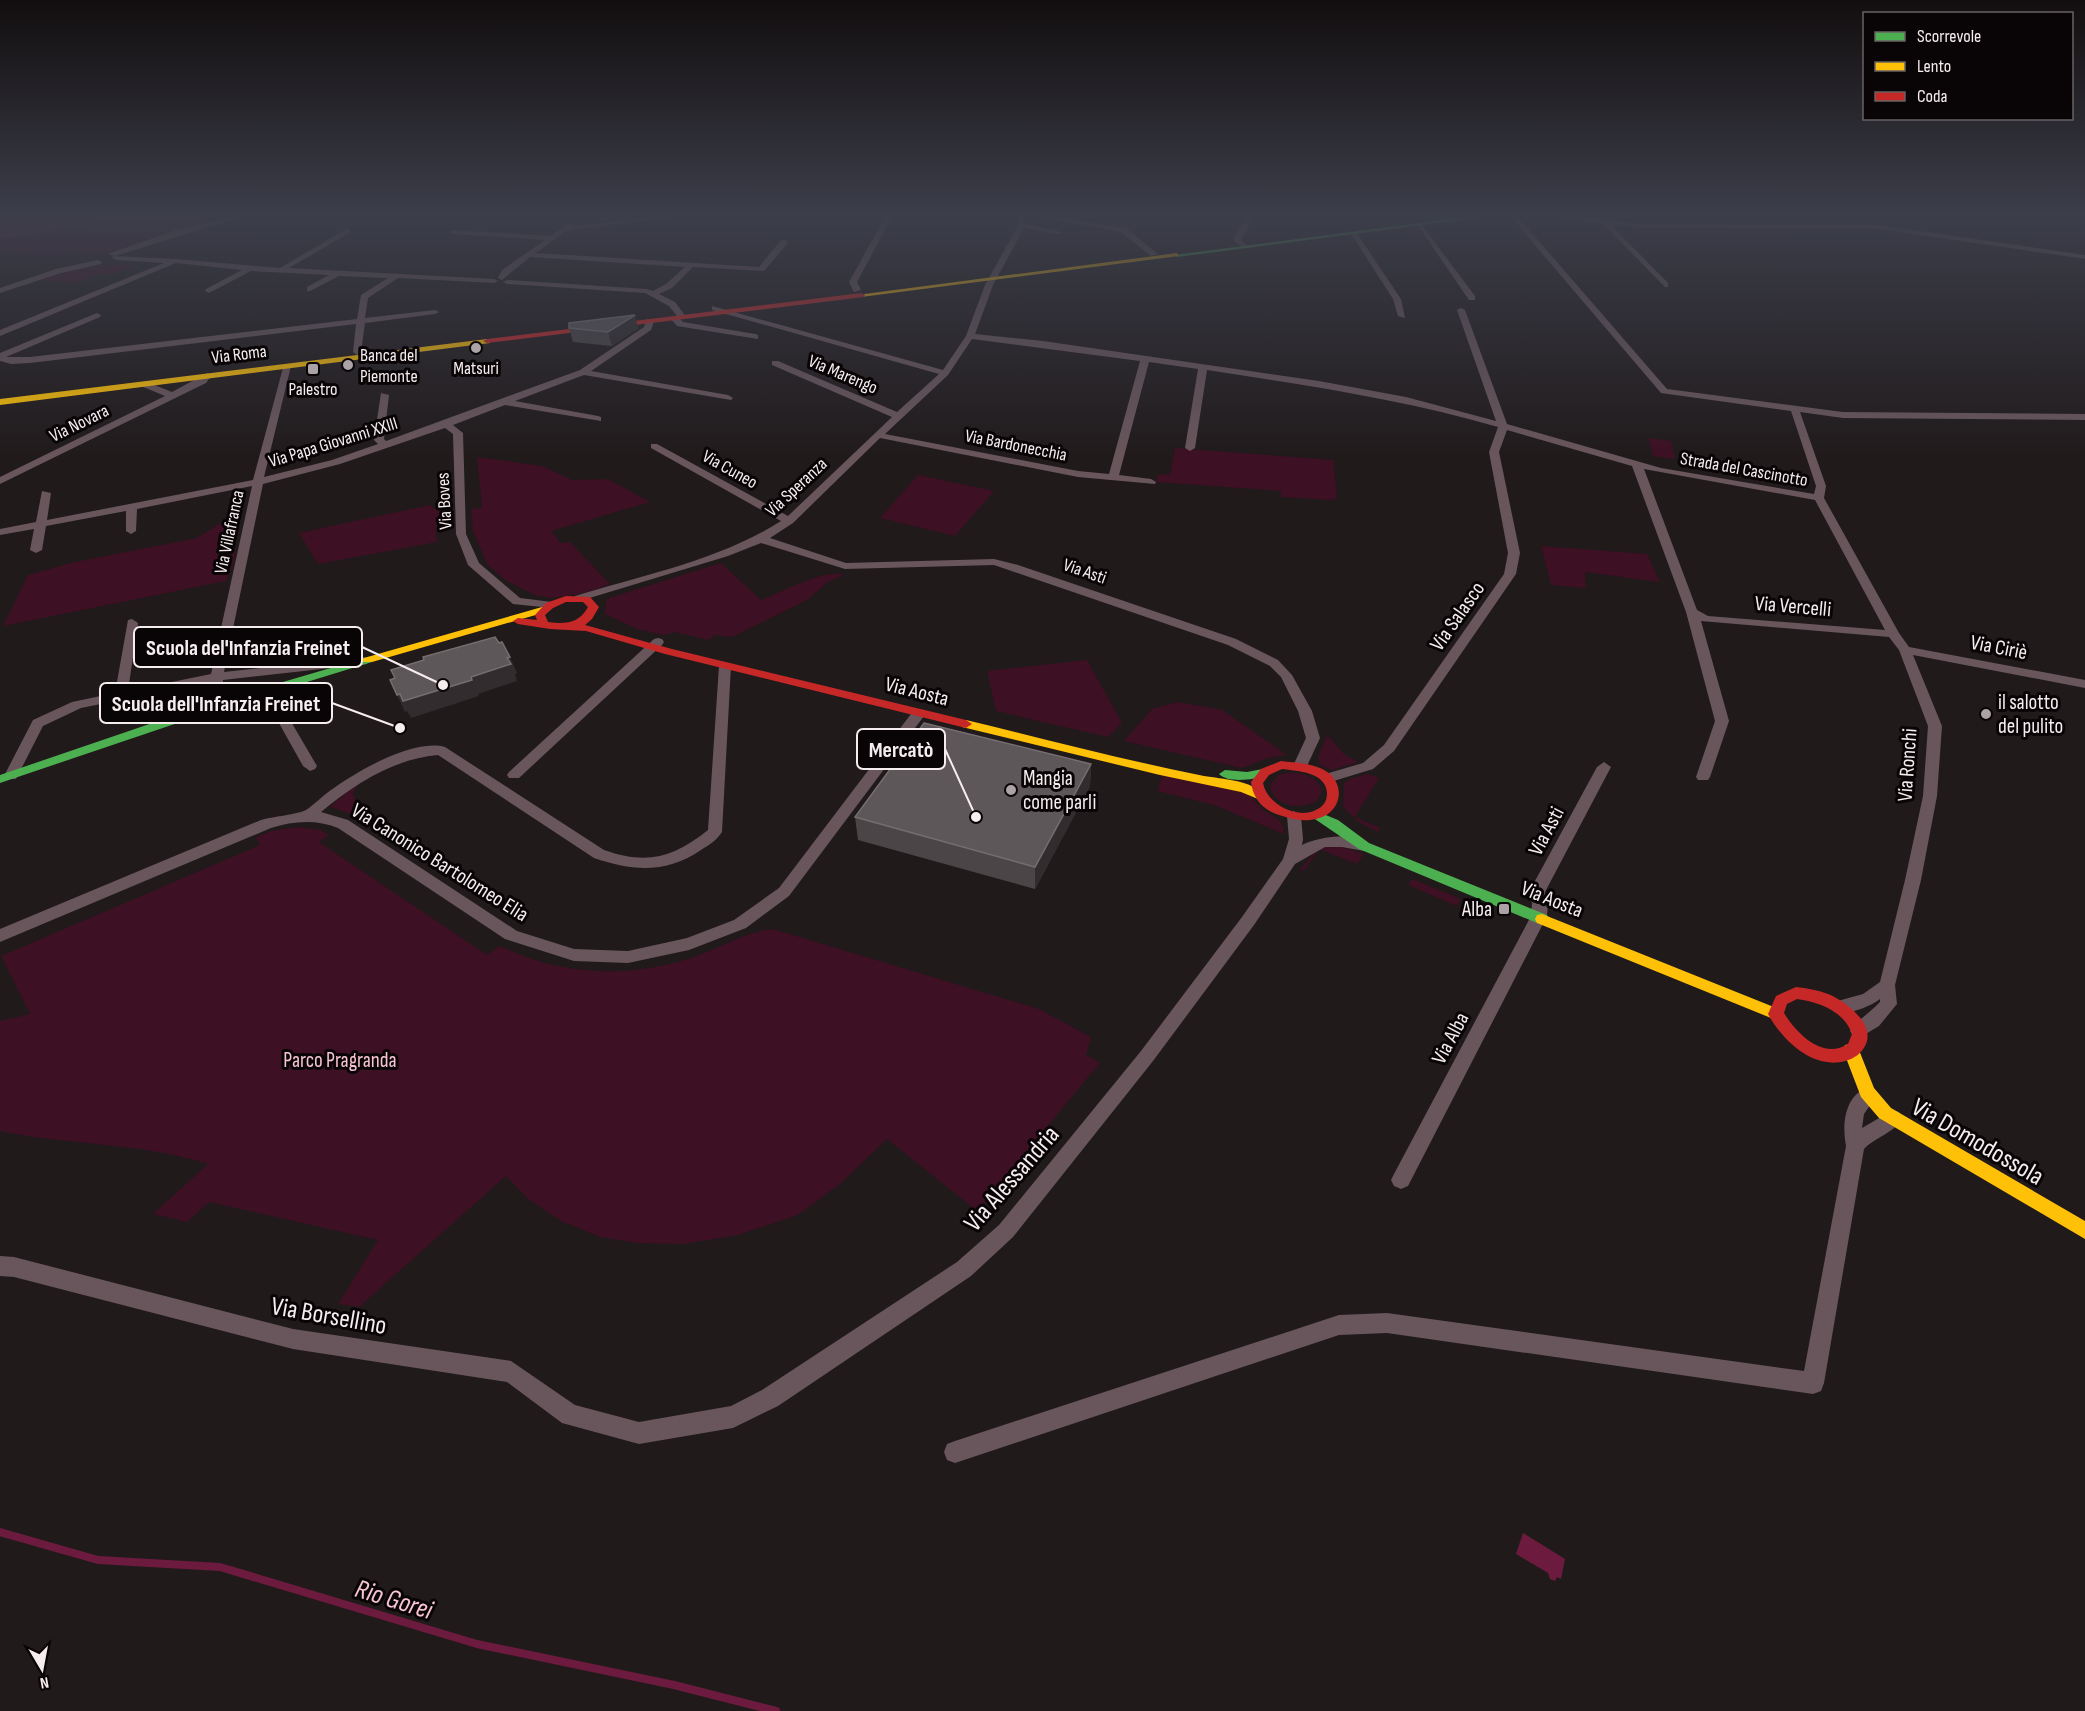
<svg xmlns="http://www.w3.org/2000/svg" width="2085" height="1711" font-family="'Sofia Sans Condensed',sans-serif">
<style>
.green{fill:#3d1023}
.water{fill:#6c1b3e}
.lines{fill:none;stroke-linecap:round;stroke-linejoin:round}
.stream{stroke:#6c1b3e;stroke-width:8}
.street{fill:#69565c;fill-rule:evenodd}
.fast{fill:#4caf50;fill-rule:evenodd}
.slow{fill:#ffc107;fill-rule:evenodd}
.jam{fill:#c62828;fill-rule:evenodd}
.wall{fill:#4b4547}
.shaded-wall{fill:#322c2e}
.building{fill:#5d5759;stroke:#756e70;stroke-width:1.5}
.poi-dot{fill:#aba3a5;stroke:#090506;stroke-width:2}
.labels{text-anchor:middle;stroke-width:6;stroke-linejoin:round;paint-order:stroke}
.far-street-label{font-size:18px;fill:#f6edef;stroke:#090506}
.far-poi-label{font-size:18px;fill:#f6edef;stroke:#090506}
.street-label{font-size:21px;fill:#f6edef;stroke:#090506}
.poi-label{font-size:21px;fill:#f6edef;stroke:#090506;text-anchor:start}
.park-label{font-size:21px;fill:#f8c3d3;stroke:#090506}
.near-street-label{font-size:26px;fill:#f6edef;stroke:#090506}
.near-water-label{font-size:27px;font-style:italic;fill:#f9c4d4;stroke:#090506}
.leader{fill:none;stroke:#f6edef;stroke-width:2}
.callout-dot{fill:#f6edef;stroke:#090506;stroke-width:2}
.callout{fill:#090506;stroke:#f6edef;stroke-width:2}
.callout-label{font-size:22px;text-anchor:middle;font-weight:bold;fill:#f6edef}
</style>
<rect width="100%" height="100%" fill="#201a1b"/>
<path class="green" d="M 138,217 L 231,217 L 177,231 L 112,253 L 96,255 L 81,252 L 45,256 L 0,252 L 0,239 Z
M 113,264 L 137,265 L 111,275 L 97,274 L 76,284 L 42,280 L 79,269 Z
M 1649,438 L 1671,441 L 1675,459 L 1653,456 Z
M 1175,448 L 1333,460 L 1337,495 L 1334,500 L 1281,497 L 1281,491 L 1156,482 L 1158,474 L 1170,475 Z
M 477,457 L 542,466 L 572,480 L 608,479 L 650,502 L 551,531 L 561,543 L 570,542 L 610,584 L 585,593 L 552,598 L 535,595 L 505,580 L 487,564 L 473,531 L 471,509 L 482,508 Z
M 918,475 L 994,491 L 955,536 L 880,518 Z
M 430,505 L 440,512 L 436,531 L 437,542 L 318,564 L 299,533 Z
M 239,511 L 243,511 L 236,516 L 238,521 L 237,527 L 240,531 L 234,537 L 235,559 L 226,581 L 3,626 L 28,575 L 75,562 L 197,538 Z
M 1541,546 L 1647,554 L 1660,582 L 1585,572 L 1586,588 L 1551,585 Z
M 721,563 L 761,600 C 780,593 825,568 844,575 L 828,582 L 807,600 L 732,637 L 715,635 L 708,640 L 676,632 L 663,635 L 637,629 L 605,614 L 606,600 L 612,597 Z
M 1087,660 L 1122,723 L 1108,737 L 996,711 L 987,671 Z
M 1178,702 L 1222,710 L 1287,755 L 1268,758 L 1242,768 L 1124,741 L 1152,709 Z
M 1327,735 L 1345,755 L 1358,762 L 1332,770 L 1320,765 L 1318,757 Z
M 1285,773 C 1300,772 1316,775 1322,790 L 1318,800 C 1302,811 1272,807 1270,785 L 1278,775 Z
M 1368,774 L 1379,778 L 1355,817 L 1380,828 L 1378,832 L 1360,823 L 1343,807 L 1344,783 L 1352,778 Z
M 1163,775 C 1183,779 1232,783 1247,794 C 1255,799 1259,808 1268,813 C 1277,819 1284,821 1284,834 L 1214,805 L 1157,791 Z
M 358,783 L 353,793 L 355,800 L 370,809 L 358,816 L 330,807 Z
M 298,827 L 321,830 L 329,835 L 319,842 L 487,955 L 500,946 C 561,975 627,979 691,958 C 718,949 745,932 773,929 L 1039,1009 L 1091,1037 L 1086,1055 L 1100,1063 L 977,1211 L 887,1139 L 840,1184 L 798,1215 L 738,1235 L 683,1244 L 638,1243 L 600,1237 L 561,1221 L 528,1199 L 506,1176 L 359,1307 L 338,1304 L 378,1240 L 209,1202 L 187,1222 L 153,1214 L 208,1164 C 142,1143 68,1145 0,1131 L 0,1021 L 30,1014 L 1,956 L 260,845 L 256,837 L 271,831 Z
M 1332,844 L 1364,854 L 1357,864 L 1319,849 L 1304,871 L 1300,870 L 1318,848 Z
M 1412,879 L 1461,899 L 1457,906 L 1408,885 Z"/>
<path class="water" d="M 0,217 L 138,217 L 0,239 Z
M 1523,1533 L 1565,1559 L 1561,1579 L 1557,1577 L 1555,1581 L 1550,1579 L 1548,1573 L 1516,1554 Z"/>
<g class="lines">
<path class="stream" d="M 0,1532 L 98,1560 L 220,1567 L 477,1644 L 674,1685 L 776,1711"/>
<path class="street" d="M 229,217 L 241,217 L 115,256 L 108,254 L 176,230 Z
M 648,217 L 672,217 L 566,231 L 536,253 L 759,267 L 781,240 L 787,240 L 787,244 L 764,271 L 693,267 L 672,288 L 659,294 L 675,302 L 686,317 L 680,319 L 683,322 L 755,334 L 758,335 L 758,339 L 677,326 L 670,318 L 674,316 L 678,317 L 669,306 L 645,293 L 507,284 L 503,282 L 507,280 L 647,289 L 653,291 L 666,284 L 685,267 L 530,257 L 502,280 L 498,278 L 502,270 L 545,240 L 453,234 L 449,232 L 453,230 L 550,236 L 571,222 L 575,224 L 573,226 Z
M 885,217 L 892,217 L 857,282 L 861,290 L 854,292 L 849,282 Z
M 1019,217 L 1026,217 L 1025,224 L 1062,232 L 1058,234 L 1024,228 L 993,285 L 975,334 L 1043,341 L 1319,381 L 1406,397 L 1496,421 L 1457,310 L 1461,308 L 1465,310 L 1507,424 L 1661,468 L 1814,494 L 1816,486 L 1791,411 L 1661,393 L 1511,217 L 1518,217 L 1667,389 L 1843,412 L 2085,414 L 2085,420 L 1843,418 L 1800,412 L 1826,486 L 1824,498 L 1899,633 L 1909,647 L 2085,680 L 2085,688 L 1913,655 L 1942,726 L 1937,796 L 1921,880 L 1895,985 L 1897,1004 L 1879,1026 L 1859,1038 L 1853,1036 L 1850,1031 C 1855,1022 1872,1011 1880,1002 L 1880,999 C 1870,1007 1846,1016 1834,1012 L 1832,1007 L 1834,1002 L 1863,994 L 1880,982 L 1905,880 L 1923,796 L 1928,726 L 1899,650 L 1889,637 L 1701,621 L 1729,721 L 1710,777 L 1708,780 L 1698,780 L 1696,777 L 1715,721 L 1686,612 L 1632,466 L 1507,430 L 1499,452 L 1520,553 L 1516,574 L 1394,751 L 1373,769 L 1327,783 L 1322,781 L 1320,778 L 1322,775 L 1363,763 L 1384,745 L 1504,574 L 1508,553 L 1489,452 L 1498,427 C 1402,399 1305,385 1207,370 L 1195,448 L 1190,451 L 1185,448 L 1198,369 L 1149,362 L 1119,475 L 1151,479 L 1156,482 L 1155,484 L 1078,477 L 880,438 L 793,523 L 770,538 L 846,563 L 994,559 L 1018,565 L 1236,639 L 1278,660 L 1292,675 L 1312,711 L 1320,738 L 1307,766 L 1300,771 L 1293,766 L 1306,738 L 1298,711 L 1281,677 L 1270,666 L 1228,645 L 994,565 L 845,569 L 761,543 L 728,556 L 583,600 L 575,600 L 575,596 C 644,575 720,560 781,521 L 651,448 L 651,444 L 657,444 L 788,516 L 892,417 L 772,365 L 772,361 L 778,361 L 897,412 L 939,374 L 712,310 L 712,306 L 943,370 L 966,336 L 985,285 L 1016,229 ZM 972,339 L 1140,361 L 1109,474 L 1078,471 L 885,434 L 948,375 ZM 1644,469 L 1815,500 L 1885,630 L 1708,616 L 1697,610 Z
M 1039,217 L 1057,217 L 1126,228 L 1158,254 L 1151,256 L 1121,232 Z
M 1247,217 L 1254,217 L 1241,240 L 1248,247 L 1244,249 L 1233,240 Z
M 1557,217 L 1582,217 L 1644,224 L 1878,225 L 2085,255 L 2085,259 L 1878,229 L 1644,228 L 1611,225 L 1668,283 L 1668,287 L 1665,287 L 1603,224 Z
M 1417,224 L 1421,224 L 1475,296 L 1475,300 L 1469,300 Z
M 348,228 L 351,232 L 289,268 L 494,279 L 498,281 L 494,283 L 398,278 L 368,298 L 365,318 L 435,310 L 439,312 L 435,314 L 365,323 L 361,352 L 357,355 L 353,352 L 356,324 L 30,363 L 11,364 L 0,361 L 0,353 L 97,313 L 101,315 L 100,317 L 6,357 L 30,357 L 357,319 L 361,295 L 388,278 L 339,276 L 310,291 L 307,291 L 307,287 L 329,275 L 251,271 L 209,293 L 205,291 L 206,289 L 242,270 L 176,263 L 0,336 L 0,330 L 164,263 L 116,260 L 112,258 L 113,256 L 175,259 L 280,268 Z
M 1350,232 L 1356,232 L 1401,299 L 1405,318 L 1398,316 L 1393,299 Z
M 98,260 L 102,262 L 101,264 L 61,273 L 0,293 L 0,288 L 56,269 Z
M 647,319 L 654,321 L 651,330 L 591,371 L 728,395 L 733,398 L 731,400 L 584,375 L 515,401 L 598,416 L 601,417 L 601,421 L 505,405 L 453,425 L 463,433 L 466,534 L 479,563 L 520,598 L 552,602 L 552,608 L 513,604 L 468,565 L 456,534 L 453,434 L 445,428 L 340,464 L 263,484 L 224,672 L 363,657 L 367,658 L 369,661 L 367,664 L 223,680 L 222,706 L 215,710 L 208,706 L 210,682 L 81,708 L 43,726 L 16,779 L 6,779 L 4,776 L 33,720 L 72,702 L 115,693 L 128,620 L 132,619 L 138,623 L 128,691 L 211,674 L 252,486 L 137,509 L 136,531 L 131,534 L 126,531 L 126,511 L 46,526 L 42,550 L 36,553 L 30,550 L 34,529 L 0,535 L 0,529 L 36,522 L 42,491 L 51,493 L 47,520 L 253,480 L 284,364 L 291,366 L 264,477 L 332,460 L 378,444 L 374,440 L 381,393 L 389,395 L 384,439 L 386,441 L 580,370 L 644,327 Z
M 207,373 L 211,376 L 206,383 L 0,484 L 0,477 L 165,396 L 141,386 L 141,382 L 147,382 L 172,392 Z
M 658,638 L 662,639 L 664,642 L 662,645 L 519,778 L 509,778 L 507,775 L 509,772 L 654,639 Z
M 725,662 L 731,666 L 722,832 C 717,840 709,845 701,850 C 666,874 632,871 594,858 L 438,755 C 393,759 355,784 321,812 L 348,820 L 517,931 L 574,949 L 628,951 L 687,938 L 734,920 L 779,888 L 914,710 L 924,710 L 926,713 L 924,716 L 789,896 L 746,928 L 689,950 L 628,963 L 574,961 L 505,939 L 338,828 C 316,819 293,821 271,828 L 0,942 L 0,929 L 261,820 C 271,817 299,814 306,810 C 314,805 322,796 331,790 C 356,772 413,738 445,747 L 604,850 C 647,865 673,858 708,830 L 719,666 Z
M 267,687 L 273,691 L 317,766 L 315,769 L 310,771 L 303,766 L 261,691 Z
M 1604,762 L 1611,767 L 1545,892 L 1548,903 L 1547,916 L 1408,1186 L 1401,1189 L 1394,1186 L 1391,1180 L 1394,1174 L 1531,916 L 1532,903 L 1529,892 L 1597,767 Z
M 1294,811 L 1301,816 L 1303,839 L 1302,845 C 1317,837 1360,830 1371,846 L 1364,851 L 1342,847 L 1325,847 L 1295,864 L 1254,925 L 1153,1061 L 1013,1237 L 971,1276 L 778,1406 L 733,1428 L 639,1444 L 562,1423 L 507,1382 L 293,1349 L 14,1277 L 0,1276 L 0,1256 L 14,1257 L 293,1329 L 511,1361 L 575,1405 L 639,1422 L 731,1406 L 762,1390 L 957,1262 L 999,1225 L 1141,1051 L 1242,917 L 1283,859 L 1289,839 L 1287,816 Z
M 1868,1087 L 1874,1090 L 1877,1095 L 1864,1114 L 1862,1128 L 1893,1110 L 1899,1112 L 1902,1118 C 1896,1132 1874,1138 1864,1149 L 1824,1383 L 1821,1391 L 1813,1394 L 1387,1333 L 1339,1335 L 955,1463 L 947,1460 L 944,1452 L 947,1444 L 955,1441 L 1339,1315 L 1387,1313 L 1804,1371 L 1846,1146 C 1842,1125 1844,1096 1868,1087 Z"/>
<path class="fast" d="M 1464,217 L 1485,217 L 1177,257 L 1174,255 Z
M 368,657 L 372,658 L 372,662 L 219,709 L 0,783 L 0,775 L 211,703 Z
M 1263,769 L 1269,773 L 1267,776 C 1254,779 1229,784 1219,774 L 1225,770 L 1247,772 Z
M 1316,811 L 1338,820 L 1369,843 L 1547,915 L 1549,919 L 1547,923 L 1537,923 L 1359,849 L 1309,815 Z"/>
<path class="slow" d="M 1177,253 L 1179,256 L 861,297 L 857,295 Z
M 487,339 L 490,339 L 490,343 L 0,405 L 0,399 Z
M 542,607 L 547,610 L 546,612 L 372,662 L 364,662 L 362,660 L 364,658 Z
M 966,720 C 1045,739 1124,760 1204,776 C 1222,779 1252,780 1264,795 L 1258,799 L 1241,792 L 1160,775 L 962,727 L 960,724 Z
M 1542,914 L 1781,1010 L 1784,1014 L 1781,1018 L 1776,1020 L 1771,1018 L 1537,923 L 1535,919 L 1537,915 Z
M 1851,1044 L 1857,1045 L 1874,1088 L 1891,1108 L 2085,1221 L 2085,1239 L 1879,1118 L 1861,1097 L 1843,1050 L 1845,1045 Z"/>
<path class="jam" d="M 861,293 L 865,295 L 864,297 L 487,343 L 483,341 L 487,339 Z
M 566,596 L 590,597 L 599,607 L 592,619 L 585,625 L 672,649 L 966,720 L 972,724 L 966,728 L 665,654 L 586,631 L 550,629 L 518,624 L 513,621 L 518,618 L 537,620 L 535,615 L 546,603 ZM 566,602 L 583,602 L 588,607 C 579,624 565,624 548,622 L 545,615 L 553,608 Z
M 1281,761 C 1297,763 1317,763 1330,774 C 1347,790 1338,815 1316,819 C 1302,822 1292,819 1279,815 C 1263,810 1253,799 1251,782 L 1261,769 ZM 1282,769 C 1298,771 1326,772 1327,793 C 1327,798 1326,802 1322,806 C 1303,823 1267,806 1263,783 L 1269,775 Z
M 1796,987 C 1807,988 1817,990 1828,994 C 1844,1000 1875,1023 1866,1044 C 1862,1053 1854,1059 1845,1061 C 1813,1070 1782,1040 1768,1014 L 1776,996 ZM 1797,999 C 1819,1002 1844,1011 1852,1034 L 1848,1044 C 1823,1060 1797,1034 1784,1013 L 1787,1004 Z"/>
</g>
<path class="wall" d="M 592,217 L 621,217 L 607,220 L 593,219 Z
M 569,328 L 638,328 L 612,346 L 573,342 Z
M 1091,764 L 1090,786 L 1035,889 L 858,840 L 855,817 Z"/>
<path class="shaded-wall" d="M 606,217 L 621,217 L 607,220 Z
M 635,315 L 638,328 L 612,346 L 608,332 Z
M 510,657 L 517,673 L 515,674 L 517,681 L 478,694 L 479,696 L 411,718 L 407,711 L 405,712 L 397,695 L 471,677 Z
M 1091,764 L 1090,786 L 1035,889 L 1035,867 Z"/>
<path class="building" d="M 635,315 L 608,332 L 569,328 L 569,323 Z
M 495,637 L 499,643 L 502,642 L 510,657 L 507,658 L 511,664 L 471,677 L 472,680 L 403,701 L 400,694 L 397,695 L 390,680 L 395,678 L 391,670 L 424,660 L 423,657 Z
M 924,723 L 1091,764 L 1035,867 L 855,817 Z"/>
<linearGradient id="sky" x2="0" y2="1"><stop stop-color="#120e0f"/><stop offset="0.47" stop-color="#3c3e4a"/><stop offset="1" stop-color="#3c3e4a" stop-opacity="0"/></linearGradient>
<rect width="2085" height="457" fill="url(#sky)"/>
<g class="poi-dot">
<circle cx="476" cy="348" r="6"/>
<circle cx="348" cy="365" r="6"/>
<rect x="307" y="363" width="12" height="12" rx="3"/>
<circle cx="1986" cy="714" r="6"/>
<circle cx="1011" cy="790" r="6"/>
<rect x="1498" y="903" width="12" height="12" rx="3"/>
</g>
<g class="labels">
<g class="far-street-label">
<text transform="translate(239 354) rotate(-7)" y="6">Via Roma</text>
<text transform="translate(843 374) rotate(23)" y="6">Via Marengo</text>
<text transform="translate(79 423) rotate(-26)" y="6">Via Novara</text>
<text transform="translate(333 442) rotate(-17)" y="6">Via Papa Giovanni XXIII</text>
<text transform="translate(1016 445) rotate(11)" y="6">Via Bardonecchia</text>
<text transform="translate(730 469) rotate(29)" y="6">Via Cuneo</text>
<text transform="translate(1744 469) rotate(10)" y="6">Strada del Cascinotto</text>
<text transform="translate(796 487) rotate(-43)" y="6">Via Speranza</text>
<text transform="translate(444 501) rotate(-93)" y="6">Via Boves</text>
<text transform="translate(229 532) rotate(-78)" y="6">Via Villafranca</text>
<text transform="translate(1085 571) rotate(19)" y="6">Via Asti</text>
</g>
<g class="far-poi-label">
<text x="360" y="361" text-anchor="start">Banca del<tspan x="360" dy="21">Piemonte</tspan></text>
<text x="476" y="374">Matsuri</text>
<text x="313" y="395">Palestro</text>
</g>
<g class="street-label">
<text transform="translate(1793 606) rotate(5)" y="7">Via Vercelli</text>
<text transform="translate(1457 616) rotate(-55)" y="7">Via Salasco</text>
<text transform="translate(1999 647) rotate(11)" y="7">Via Ciriè</text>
<text transform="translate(917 691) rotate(14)" y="7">Via Aosta</text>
<text transform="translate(1907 765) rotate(-86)" y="7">Via Ronchi</text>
<text transform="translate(1546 831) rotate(-62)" y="7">Via Asti</text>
<text transform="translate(440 862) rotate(32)" y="7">Via Canonico Bartolomeo Elia</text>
<text transform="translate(1552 899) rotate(22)" y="7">Via Aosta</text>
<text transform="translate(1450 1038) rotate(-62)" y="7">Via Alba</text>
</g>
<g class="poi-label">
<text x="1998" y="709">il salotto<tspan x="1998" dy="24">del pulito</tspan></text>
<text x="1023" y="785">Mangia<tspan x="1023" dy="24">come parli</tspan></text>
<text x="1492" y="916" text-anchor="end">Alba</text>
</g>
<g class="park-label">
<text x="340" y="1067">Parco Pragranda</text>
</g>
<g class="near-street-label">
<text transform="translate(1978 1141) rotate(30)" y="9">Via Domodossola</text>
<text transform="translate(1011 1178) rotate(-49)" y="9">Via Alessandria</text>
<text transform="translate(329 1315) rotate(10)" y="9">Via Borsellino</text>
</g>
<g class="near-water-label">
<text transform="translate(394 1599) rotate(17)" y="9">Rio Gorei</text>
</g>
</g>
<path class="leader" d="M443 685L362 647M400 728L332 703M976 817L945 749"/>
<g class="callout-dot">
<circle cx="443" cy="685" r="6"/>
<circle cx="400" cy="728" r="6"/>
<circle cx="976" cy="817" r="6"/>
</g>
<g class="callout">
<rect x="134" y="627" width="228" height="40" rx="6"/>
<rect x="100" y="683" width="232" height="40" rx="6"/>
<rect x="857" y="729" width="88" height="40" rx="6"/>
</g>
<g class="callout-label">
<text x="248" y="655">Scuola del'Infanzia Freinet</text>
<text x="216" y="711">Scuola dell'Infanzia Freinet</text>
<text x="901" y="757">Mercatò</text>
</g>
<rect x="1863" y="12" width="210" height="108" fill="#090506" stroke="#686263" stroke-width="1.5"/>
<rect x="1875" y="32" width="30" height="9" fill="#4caf50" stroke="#686263" stroke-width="1.5"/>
<text x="1917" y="42" font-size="18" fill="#f6edef">Scorrevole</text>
<rect x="1875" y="62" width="30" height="9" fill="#ffc107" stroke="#686263" stroke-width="1.5"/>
<text x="1917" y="72" font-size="18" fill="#f6edef">Lento</text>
<rect x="1875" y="92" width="30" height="9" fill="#c62828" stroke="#686263" stroke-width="1.5"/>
<text x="1917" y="102" font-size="18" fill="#f6edef">Coda</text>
<g transform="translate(42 1669) rotate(170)" stroke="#090506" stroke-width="4.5" paint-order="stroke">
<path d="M0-4.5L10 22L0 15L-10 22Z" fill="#f6edef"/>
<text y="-9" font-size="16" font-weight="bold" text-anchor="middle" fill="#f6edef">N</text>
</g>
</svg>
